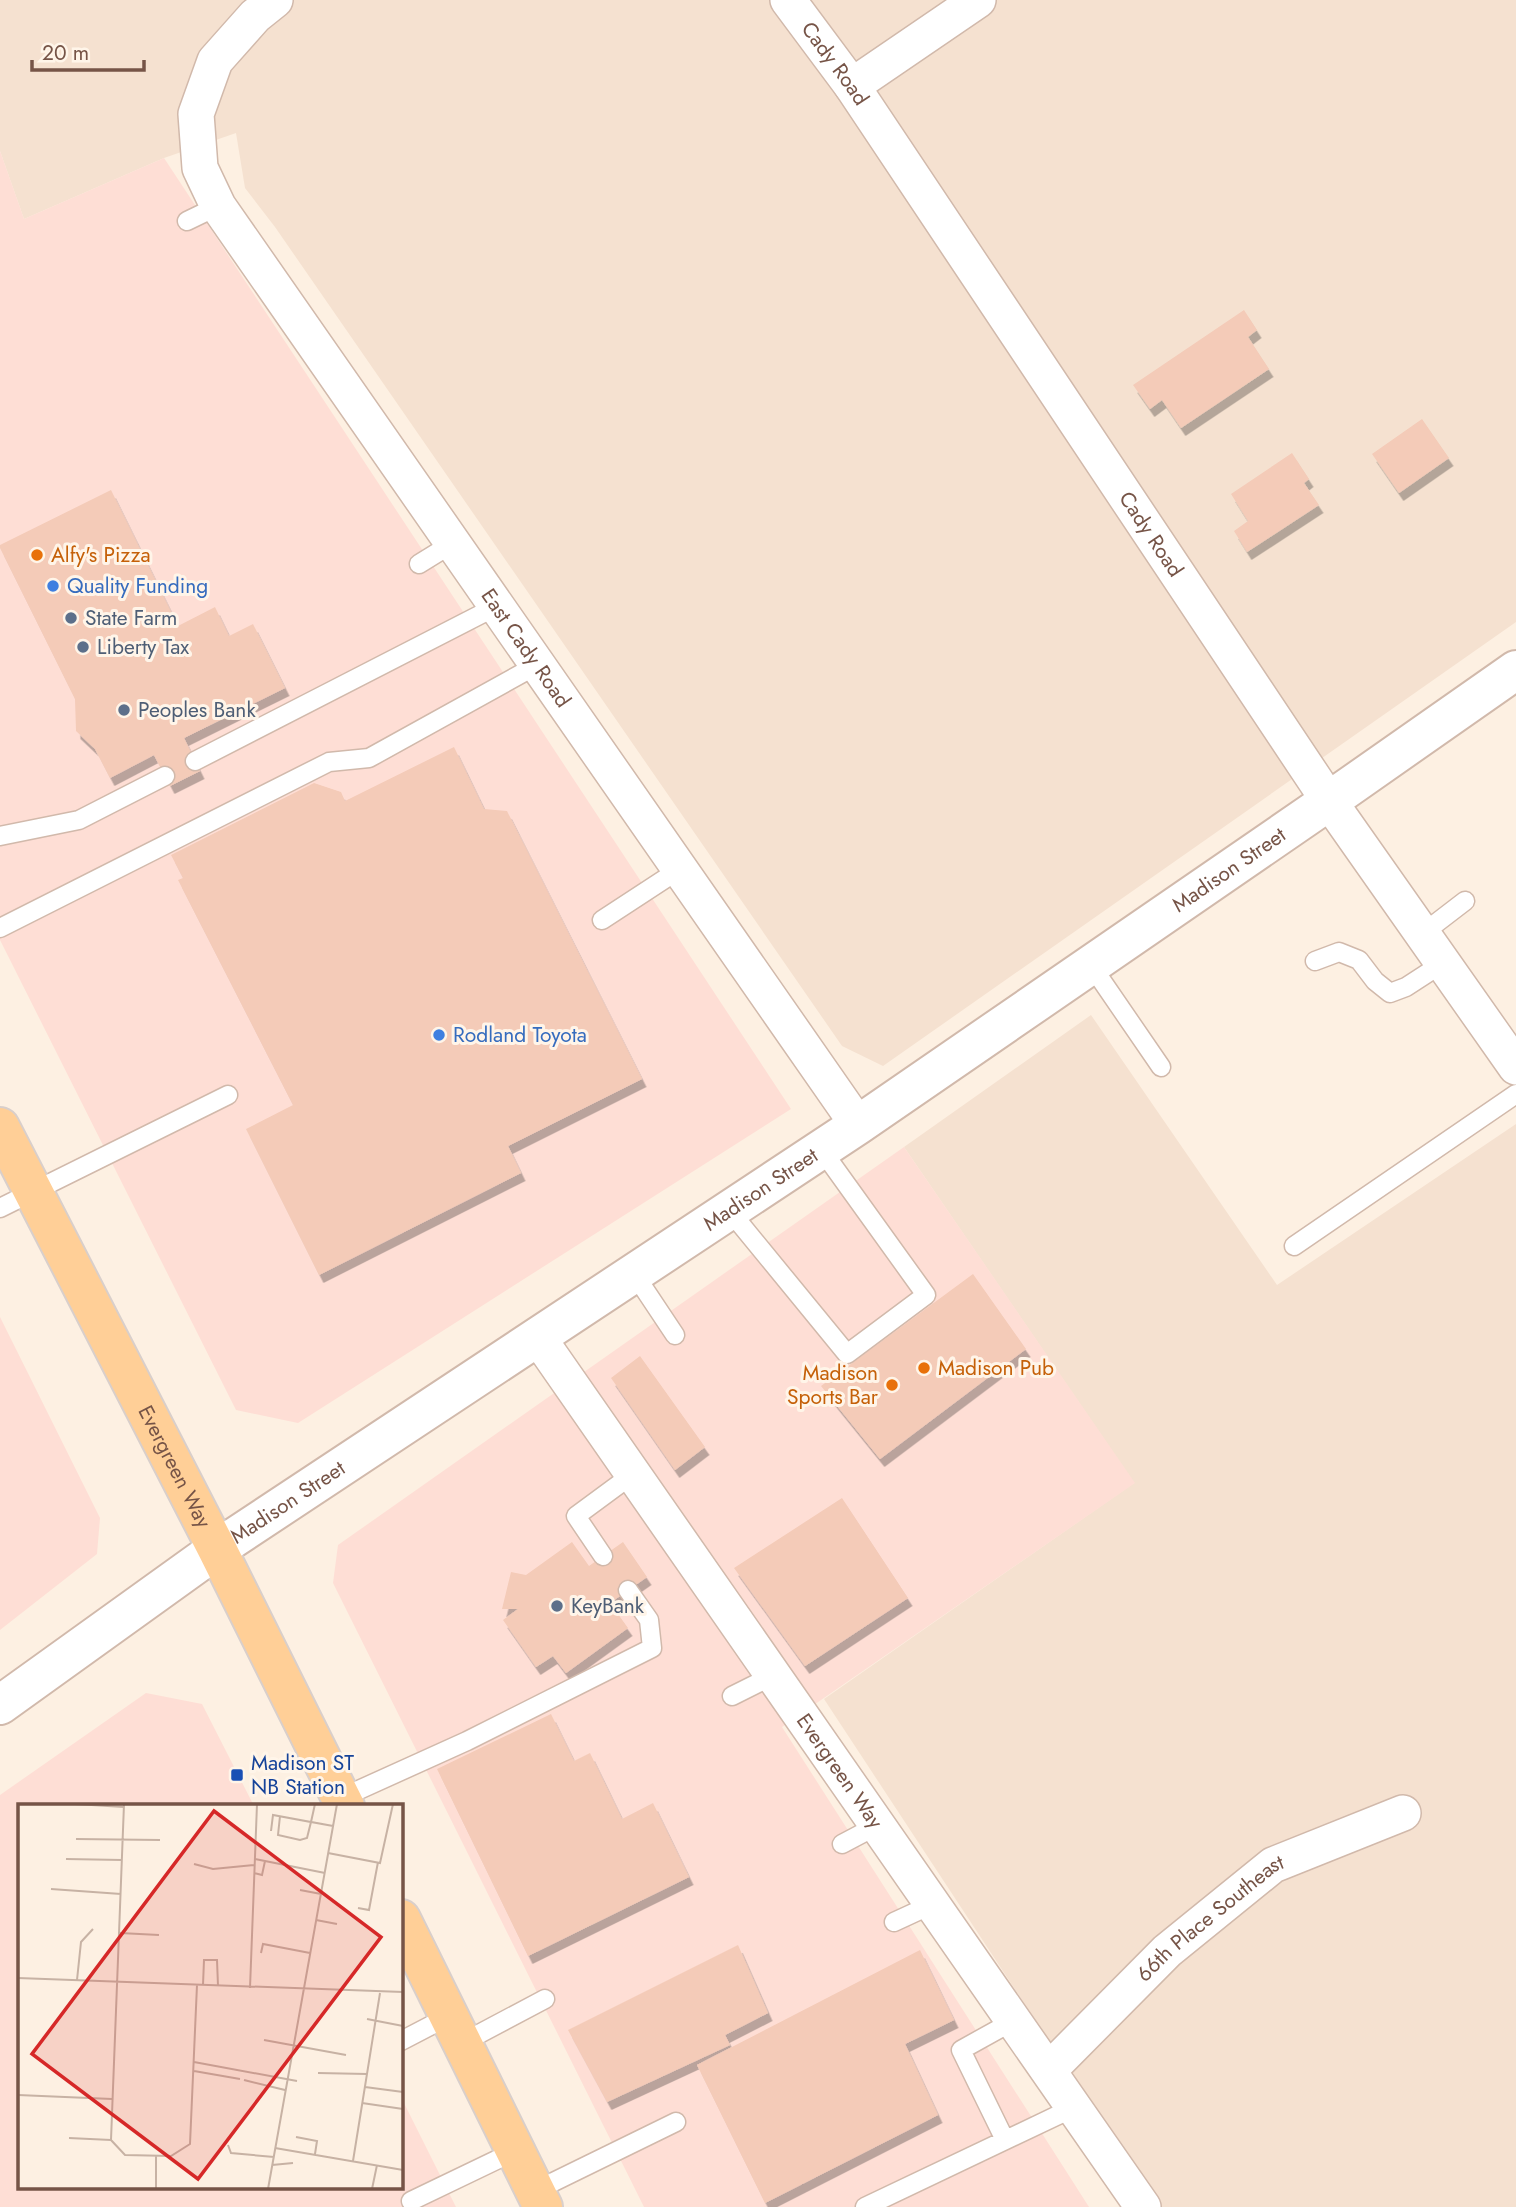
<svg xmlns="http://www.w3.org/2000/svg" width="1516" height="2207" font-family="Jost,sans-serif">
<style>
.residential{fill:#f5e1d0}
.commercial{fill:#feded5}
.building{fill:#f4cbb8;filter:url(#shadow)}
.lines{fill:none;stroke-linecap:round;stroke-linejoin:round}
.service-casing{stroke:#d1b9ab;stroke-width:21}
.minor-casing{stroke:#d1b9ab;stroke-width:38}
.tertiary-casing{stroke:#d1b9ab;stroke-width:42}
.primary-casing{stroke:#d9cfcb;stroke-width:42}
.service{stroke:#fff;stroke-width:18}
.minor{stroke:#fff;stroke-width:35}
.tertiary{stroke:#fff;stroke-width:38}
.primary{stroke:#ffcf97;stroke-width:38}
.food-dot{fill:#e8710a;stroke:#fff5e9;stroke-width:2.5}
.shop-dot{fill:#3f7fe0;stroke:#fff5e9;stroke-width:2.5}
.service-dot{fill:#5c6f8a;stroke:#fff5e9;stroke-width:2.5}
.transit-dot{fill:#1a4fb4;stroke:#fff5e9;stroke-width:2.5}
.labels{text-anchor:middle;stroke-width:6;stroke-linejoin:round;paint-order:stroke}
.street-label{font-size:21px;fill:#765447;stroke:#fff5e9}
.food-label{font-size:21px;fill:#c56008;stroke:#fff5e9;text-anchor:start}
.shop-label{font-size:21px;fill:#366cbe;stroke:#fff5e9;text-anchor:start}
.service-label{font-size:21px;fill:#4e5e75;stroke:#fff5e9;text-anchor:start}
.transit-label{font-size:21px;fill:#164399;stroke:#fff5e9;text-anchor:start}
.inset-road{fill:none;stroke:#c7b2a4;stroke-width:2}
.view{fill:#d62828;fill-opacity:0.15;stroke:#d62828;stroke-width:3.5}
.inset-edge{fill:none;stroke:#765447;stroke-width:3.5}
</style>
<defs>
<filter id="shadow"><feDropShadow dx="4.5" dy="8" stdDeviation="0" flood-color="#0004"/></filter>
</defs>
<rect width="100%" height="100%" fill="#fdf0e2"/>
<path class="residential" d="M 0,0 L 1516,0 L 1516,622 L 883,1066 L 842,1046 L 275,227 L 245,188 L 236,133 L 164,158 L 24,219 L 0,151 Z
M 1091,1015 L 1277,1285 L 1516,1124 L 1516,2207 L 1158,2207 L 824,1699 L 1134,1483 L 904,1147 Z"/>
<path class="commercial" d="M 0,151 L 24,219 L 164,158 L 791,1109 L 298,1423 L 236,1410 L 0,940 Z
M 904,1147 L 1135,1483 L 782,1727 L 1089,2207 L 644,2207 L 333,1583 L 338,1545 Z
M 0,1317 L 100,1518 L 97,1554 L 0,1630 Z
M 146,1693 L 202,1704 L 254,1806 L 19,1806 L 19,2188 L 401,2188 L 401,2097 L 456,2207 L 0,2207 L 0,1795 Z"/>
<path class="building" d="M 1244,310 L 1257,330 L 1248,337 L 1269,369 L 1181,428 L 1162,400 L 1150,409 L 1133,385 Z
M 1422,419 L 1449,458 L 1399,493 L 1372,454 Z
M 1292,453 L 1309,479 L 1304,483 L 1319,505 L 1247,552 L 1234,531 L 1248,521 L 1231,494 Z
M 111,490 L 178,626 L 215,607 L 229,636 L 253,624 L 285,688 L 184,738 L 200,771 L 170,786 L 154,755 L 110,778 L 95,749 L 76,731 L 75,699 L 0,548 L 0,545 Z
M 454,747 L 484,809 L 507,811 L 642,1079 L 508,1146 L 521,1173 L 319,1275 L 246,1129 L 293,1105 L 178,880 L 183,878 L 171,855 L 314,783 L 341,792 L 345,801 Z
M 973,1274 L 1026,1349 L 880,1459 L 821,1386 Z
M 640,1356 L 705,1447 L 675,1470 L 611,1378 Z
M 842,1498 L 908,1598 L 805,1666 L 734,1568 Z
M 572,1542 L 589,1566 L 623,1542 L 647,1577 L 610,1603 L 628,1628 L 566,1673 L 553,1656 L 536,1667 L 503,1620 L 518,1609 L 502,1609 L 511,1572 L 526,1575 Z
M 551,1714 L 574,1761 L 590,1753 L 622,1819 L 653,1803 L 689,1877 L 528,1956 L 437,1769 Z
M 738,1945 L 768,2013 L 725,2035 L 730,2045 L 607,2102 L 568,2030 Z
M 920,1950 L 954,2020 L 905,2044 L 938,2115 L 765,2203 L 697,2065 Z"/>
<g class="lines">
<defs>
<path id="service" d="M 187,221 L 218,206
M 419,564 L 453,543
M 195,761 L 497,606
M 0,836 L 79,820 L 165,776
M 602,920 L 680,869
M 0,928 L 329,762 L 369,758 L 537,665
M 1422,934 L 1465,901
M 1315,961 L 1339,952 L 1359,960 L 1375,981 L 1390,993 L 1406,987 L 1443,963
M 1091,965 L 1161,1067
M 0,1208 L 228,1095
M 729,1210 L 847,1354 L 926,1295 L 821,1149
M 1294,1246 L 1516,1094
M 633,1272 L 675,1335
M 603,1556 L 576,1516 L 633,1474
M 732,1696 L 774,1675
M 341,1798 L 467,1741 L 652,1648 L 649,1620 L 628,1590
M 842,1844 L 878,1825
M 894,1922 L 933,1904
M 401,2041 L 449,2016
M 462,2043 L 545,1999
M 1005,2140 L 961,2050 L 1015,2020
M 535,2191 L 676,2122
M 411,2201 L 515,2151
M 865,2207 L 1075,2107"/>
<g id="minor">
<path id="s1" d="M 275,0 L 255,16 L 215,61 L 196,114 L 200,168 L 218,206 L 858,1125"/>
<path id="s2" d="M 788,0 L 852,86 L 1329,801 L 1516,1067"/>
<path d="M 852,86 L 978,0"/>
<path id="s3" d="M 537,1336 L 1143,2207"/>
<path id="s4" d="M 1049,2070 L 1167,1951 L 1273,1865 L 1403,1813"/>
</g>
<g id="tertiary">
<path id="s5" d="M 0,1705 L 217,1549 L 858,1125 L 1329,801 L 1516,670"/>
</g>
<g id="primary">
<path id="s6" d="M 0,1127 L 217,1549 L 345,1806"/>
<path d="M 401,1919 L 543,2207"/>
</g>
</defs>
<use href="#service" class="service-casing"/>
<use href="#minor" class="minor-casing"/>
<use href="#tertiary" class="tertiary-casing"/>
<use href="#primary" class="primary-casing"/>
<use href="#service" class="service"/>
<use href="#minor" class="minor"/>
<use href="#tertiary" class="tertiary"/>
<use href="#primary" class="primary"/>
</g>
<g class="food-dot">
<circle cx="37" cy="555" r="7"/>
<circle cx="924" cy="1368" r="7"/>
<circle cx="892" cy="1385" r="7"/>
</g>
<g class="shop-dot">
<circle cx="53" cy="586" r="7"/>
<circle cx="439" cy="1035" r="7"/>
</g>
<g class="service-dot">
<circle cx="71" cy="618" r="7"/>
<circle cx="83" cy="647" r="7"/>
<circle cx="124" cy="710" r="7"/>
<circle cx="557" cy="1606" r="7"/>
</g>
<rect class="transit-dot" x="230" y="1768" width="14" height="14" rx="3.5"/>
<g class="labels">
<g class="street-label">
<text dy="7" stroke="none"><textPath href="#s2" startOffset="79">Cady Road</textPath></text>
<text dy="7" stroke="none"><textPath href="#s2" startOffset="646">Cady Road</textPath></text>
<text dy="7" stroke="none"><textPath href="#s1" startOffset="777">East Cady Road</textPath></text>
<text dy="7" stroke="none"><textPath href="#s5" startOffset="1486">Madison Street</textPath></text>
<text dy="7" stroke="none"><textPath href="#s5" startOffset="919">Madison Street</textPath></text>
<text dy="7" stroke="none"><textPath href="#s6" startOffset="382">Evergreen Way</textPath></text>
<text dy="7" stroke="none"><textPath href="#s5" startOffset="352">Madison Street</textPath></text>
<text dy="7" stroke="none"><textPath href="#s3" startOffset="530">Evergreen Way</textPath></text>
<text dy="7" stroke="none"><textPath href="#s4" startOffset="222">66th Place Southeast</textPath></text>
</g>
<g class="food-label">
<text x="51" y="562">Alfy's Pizza</text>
<text x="938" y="1375">Madison Pub</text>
<text x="878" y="1380" text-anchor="end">Madison<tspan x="878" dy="24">Sports Bar</tspan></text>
</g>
<g class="shop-label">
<text x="67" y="593">Quality Funding</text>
<text x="453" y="1042">Rodland Toyota</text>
</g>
<g class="service-label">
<text x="85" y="625">State Farm</text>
<text x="97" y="654">Liberty Tax</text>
<text x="138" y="717">Peoples Bank</text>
<text x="571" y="1613">KeyBank</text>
</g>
<g class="transit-label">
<text x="251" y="1770">Madison ST<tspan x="251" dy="24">NB Station</tspan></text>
</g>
</g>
<g transform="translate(18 1804)">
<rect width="385" height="385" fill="#fdf0e2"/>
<path class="inset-road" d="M 57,0 L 106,3M 106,0 L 93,336 L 107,351 L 153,352 L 172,340 L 179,181M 262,12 L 260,31 L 282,36 L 289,34 L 293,18 L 315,22M 253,27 L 255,11 L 293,18 L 297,0M 58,35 L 142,36M 310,49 L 362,59 L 375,0M 48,55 L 104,56M 237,55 L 307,69M 176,60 L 195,65 L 236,61M 236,69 L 244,71 L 247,57M 33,85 L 103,90M 282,86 L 303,90M 340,104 L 351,106 L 360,58M 298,116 L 319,120M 102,129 L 141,131M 243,149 L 245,140 L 292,149M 0,174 L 385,188M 59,176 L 63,138 L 75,125M 185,181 L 186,156 L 199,156 L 200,182M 232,184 L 239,0M 349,215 L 385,222M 246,236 L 328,251M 176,258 L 279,277M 176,267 L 222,275M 300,269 L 349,270M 226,276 L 267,286M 347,283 L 385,288M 0,291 L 94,295M 344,299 L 385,305M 278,333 L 299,337 L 297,350M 51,334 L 93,336M 210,341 L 213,349 L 256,353M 257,344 L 385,366M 335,357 L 362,189M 254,361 L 275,359M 138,385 L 138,352M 250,385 L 319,0M 354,385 L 359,361"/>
<path class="view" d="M 196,7 L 363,133 L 180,375 L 14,250 Z"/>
<rect width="385" height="385" class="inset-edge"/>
</g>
<path d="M32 60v10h112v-10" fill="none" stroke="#765447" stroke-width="3.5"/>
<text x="42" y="60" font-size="21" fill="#765447" stroke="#fff5e9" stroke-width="5" paint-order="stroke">20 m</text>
</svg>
